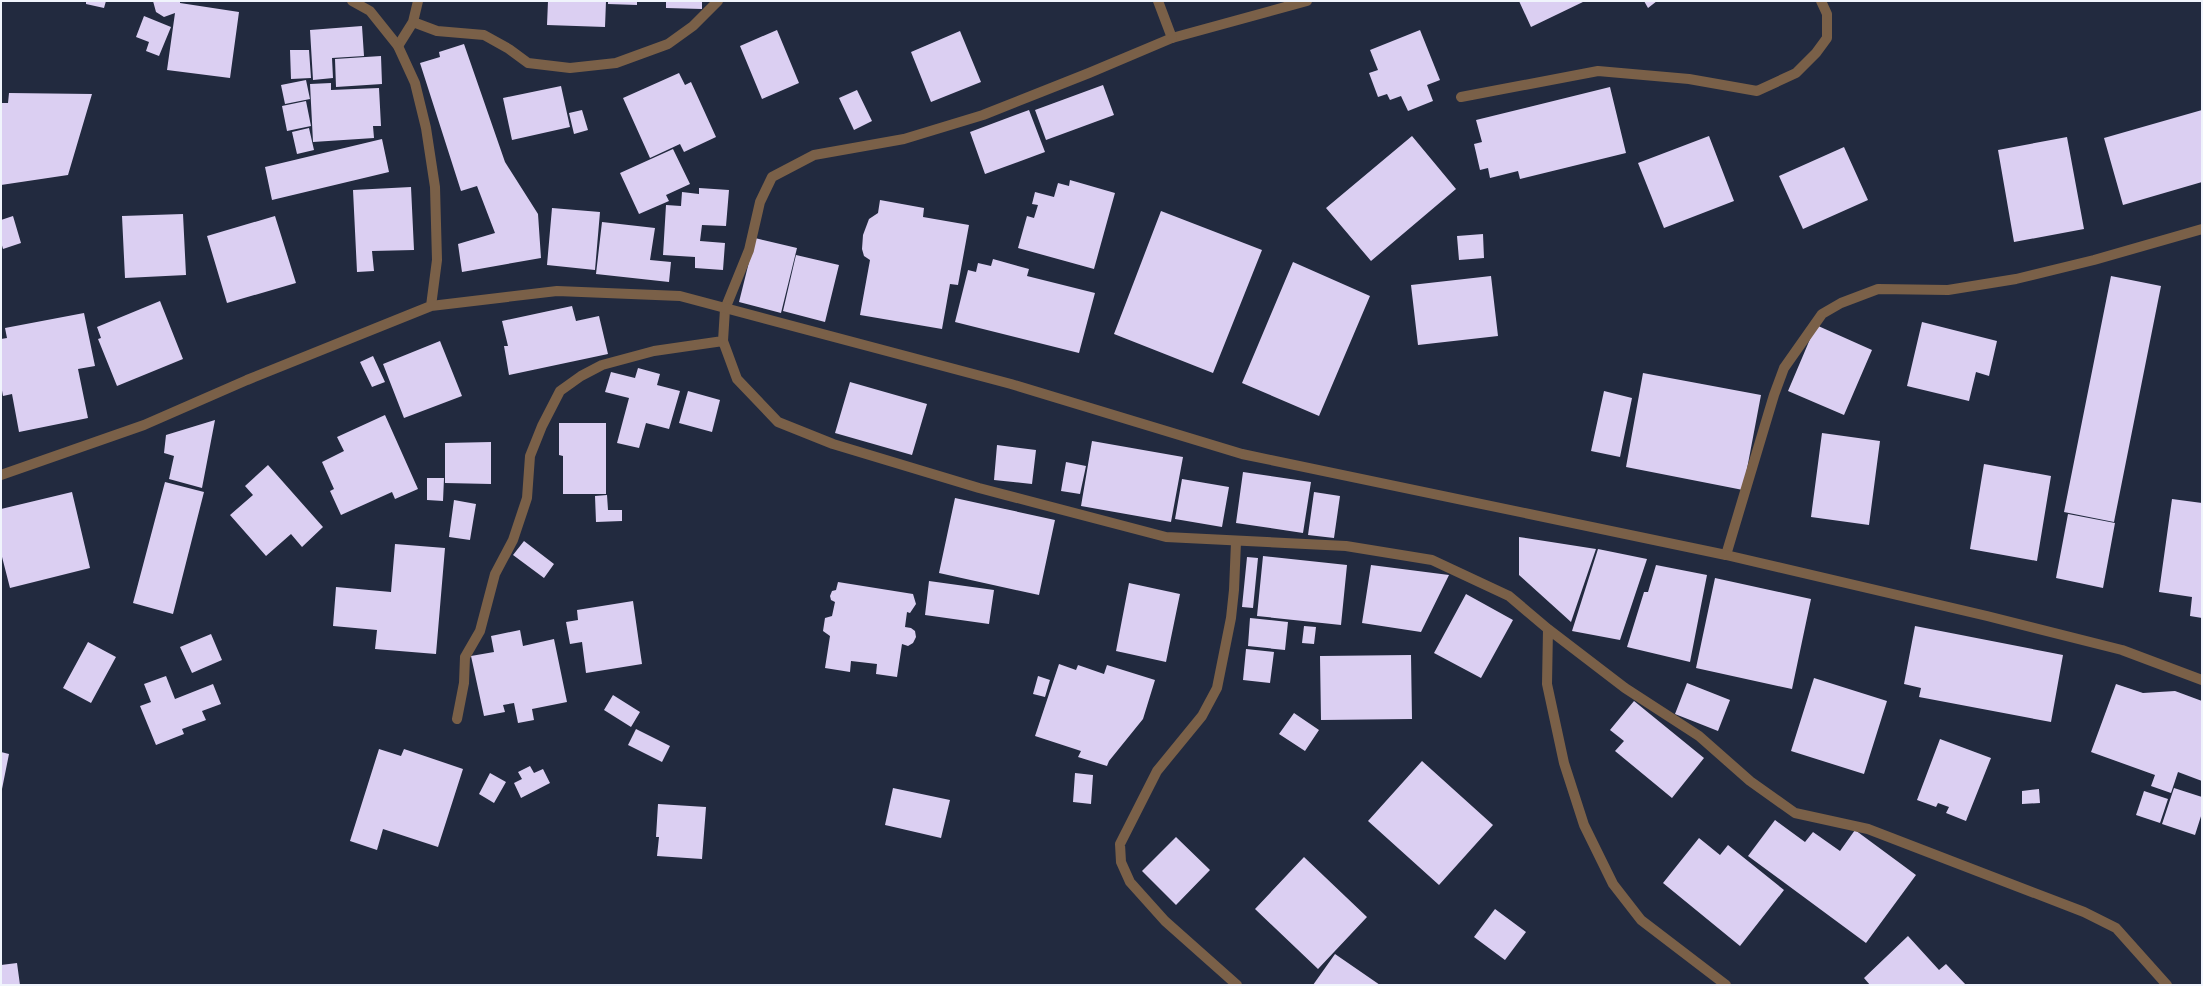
<svg xmlns="http://www.w3.org/2000/svg" width="2203" height="986" font-family="'Exo 2',sans-serif">
<style>
.building{fill:#dbcff2}
.lines{fill:none;stroke-linecap:round;stroke-linejoin:round}
.service{stroke:#7a6048;stroke-width:10}
.minor{stroke:#7a6048;stroke-width:10}
.tertiary{stroke:#7a6048;stroke-width:10}
</style>
<rect width="100%" height="100%" fill="#222a3f"/>
<path class="building" d="M 86,1 L 106,1 L 104,8 L 86,4 Z
M 153,1 L 180,1 L 180,3 L 239,12 L 230,78 L 167,70 L 175,13 L 164,17 L 156,12 Z
M 548,1 L 606,1 L 605,27 L 547,25 Z
M 608,1 L 637,1 L 637,5 L 608,4 Z
M 666,1 L 702,1 L 702,9 L 666,8 Z
M 1519,1 L 1585,1 L 1531,27 Z
M 1644,1 L 1657,1 L 1648,8 Z
M 144,16 L 171,27 L 159,56 L 146,51 L 149,42 L 136,37 Z
M 362,26 L 364,56 L 332,58 L 333,78 L 313,80 L 310,30 Z
M 777,30 L 799,83 L 762,99 L 740,46 Z
M 1420,30 L 1440,80 L 1427,85 L 1433,101 L 1408,111 L 1401,96 L 1390,100 L 1387,94 L 1378,97 L 1369,73 L 1378,70 L 1370,50 Z
M 960,31 L 981,82 L 931,102 L 911,52 Z
M 464,44 L 505,162 L 538,214 L 541,258 L 462,272 L 458,244 L 495,233 L 477,186 L 461,191 L 420,63 L 440,57 L 439,52 Z
M 290,50 L 309,50 L 311,78 L 291,79 Z
M 381,56 L 382,84 L 336,87 L 335,59 Z
M 679,73 L 685,85 L 691,82 L 716,137 L 684,152 L 680,144 L 650,158 L 623,98 Z
M 306,80 L 310,99 L 285,104 L 281,85 Z
M 331,83 L 331,90 L 379,88 L 381,126 L 373,126 L 374,138 L 313,142 L 310,84 Z
M 1103,85 L 1114,115 L 1046,140 L 1035,110 Z
M 561,86 L 570,127 L 512,140 L 503,98 Z
M 1610,87 L 1626,153 L 1520,179 L 1518,171 L 1490,178 L 1488,168 L 1480,170 L 1474,144 L 1482,142 L 1476,120 Z
M 857,90 L 872,121 L 854,130 L 839,98 Z
M 9,93 L 92,94 L 68,175 L 1,185 L 1,103 L 8,103 Z
M 306,101 L 311,126 L 287,131 L 282,106 Z
M 582,110 L 588,130 L 574,134 L 569,113 Z
M 1029,110 L 1045,152 L 985,174 L 970,132 Z
M 2202,110 L 2202,182 L 2123,205 L 2104,138 Z
M 309,128 L 314,150 L 297,154 L 292,132 Z
M 1412,136 L 1456,189 L 1371,261 L 1326,208 Z
M 1709,136 L 1734,201 L 1664,228 L 1638,163 Z
M 2067,137 L 2084,229 L 2014,242 L 1998,150 Z
M 382,139 L 389,172 L 272,200 L 265,167 Z
M 1844,147 L 1868,200 L 1803,229 L 1779,176 Z
M 673,149 L 690,184 L 666,195 L 669,201 L 639,214 L 620,173 Z
M 1070,180 L 1115,193 L 1094,269 L 1018,248 L 1027,216 L 1034,218 L 1038,205 L 1032,204 L 1035,192 L 1054,197 L 1058,183 L 1069,186 Z
M 411,187 L 414,250 L 372,251 L 374,271 L 357,272 L 353,190 Z
M 699,188 L 729,190 L 726,226 L 702,225 L 700,241 L 725,243 L 723,270 L 695,268 L 695,257 L 663,255 L 666,205 L 681,206 L 682,192 L 699,194 Z
M 880,200 L 924,208 L 923,217 L 969,225 L 958,285 L 950,284 L 942,329 L 860,315 L 870,260 L 864,256 L 862,249 L 863,235 L 869,219 L 878,213 Z
M 552,208 L 600,212 L 595,270 L 547,265 Z
M 1161,211 L 1262,250 L 1213,373 L 1114,334 Z
M 183,214 L 186,275 L 125,278 L 122,216 Z
M 13,216 L 21,243 L 3,249 L 1,242 L 1,220 Z
M 275,216 L 296,283 L 227,303 L 207,236 Z
M 602,222 L 655,228 L 650,260 L 671,262 L 669,282 L 596,274 Z
M 1483,234 L 1484,258 L 1459,260 L 1457,236 Z
M 755,238 L 797,248 L 781,313 L 739,302 Z
M 796,255 L 839,265 L 825,322 L 783,311 Z
M 993,259 L 1029,269 L 1027,276 L 1095,293 L 1079,353 L 955,322 L 968,270 L 976,272 L 978,263 L 991,266 Z
M 1293,262 L 1370,296 L 1319,416 L 1242,383 Z
M 1491,276 L 1498,336 L 1418,345 L 1411,285 Z
M 2111,276 L 2161,286 L 2114,522 L 2064,512 Z
M 160,301 L 183,359 L 117,386 L 98,339 L 101,338 L 97,327 Z
M 572,306 L 576,321 L 599,316 L 608,354 L 509,375 L 504,346 L 508,346 L 502,321 Z
M 84,313 L 95,366 L 78,369 L 88,418 L 19,432 L 12,394 L 3,396 L 1,385 L 1,339 L 7,338 L 5,328 Z
M 1922,322 L 1997,341 L 1989,376 L 1976,372 L 1969,401 L 1907,386 Z
M 1816,325 L 1872,350 L 1844,415 L 1788,391 Z
M 440,341 L 462,396 L 404,418 L 383,364 Z
M 373,356 L 385,382 L 372,387 L 360,362 Z
M 638,368 L 660,374 L 657,385 L 680,391 L 669,429 L 646,423 L 639,448 L 617,443 L 629,398 L 605,392 L 611,372 L 635,378 Z
M 1643,373 L 1761,395 L 1743,490 L 1626,467 Z
M 850,382 L 927,404 L 912,455 L 835,433 Z
M 688,391 L 720,400 L 712,432 L 679,423 Z
M 1604,391 L 1632,398 L 1620,457 L 1591,451 Z
M 385,415 L 418,489 L 395,499 L 392,492 L 341,515 L 330,491 L 334,489 L 322,462 L 344,451 L 337,437 Z
M 215,420 L 202,488 L 169,479 L 174,456 L 164,453 L 166,435 Z
M 559,423 L 606,423 L 606,494 L 563,494 L 563,456 L 559,455 Z
M 1822,433 L 1880,441 L 1869,525 L 1811,517 Z
M 1092,441 L 1183,457 L 1171,522 L 1081,506 Z
M 491,442 L 491,484 L 445,483 L 445,443 Z
M 997,445 L 1036,450 L 1032,484 L 994,480 Z
M 1066,462 L 1086,466 L 1080,494 L 1061,491 Z
M 1984,464 L 2051,476 L 2037,561 L 1970,549 Z
M 268,465 L 323,527 L 302,547 L 291,534 L 266,556 L 230,515 L 253,495 L 245,486 Z
M 1243,472 L 1311,482 L 1303,533 L 1236,523 Z
M 427,478 L 444,478 L 443,501 L 427,500 Z
M 1182,479 L 1229,487 L 1222,527 L 1175,519 Z
M 165,482 L 204,492 L 173,614 L 133,603 Z
M 72,492 L 90,568 L 10,588 L 1,553 L 1,509 Z
M 1314,492 L 1340,496 L 1334,538 L 1308,535 Z
M 607,495 L 608,510 L 622,510 L 622,521 L 596,522 L 595,496 Z
M 955,498 L 1055,520 L 1039,595 L 939,573 Z
M 2172,499 L 2202,503 L 2202,618 L 2190,616 L 2192,597 L 2159,592 Z
M 454,500 L 476,504 L 470,540 L 449,537 Z
M 2068,514 L 2115,523 L 2103,588 L 2056,578 Z
M 1519,537 L 1596,549 L 1571,622 L 1519,575 Z
M 524,541 L 554,564 L 544,578 L 513,555 Z
M 395,544 L 445,548 L 436,654 L 375,649 L 377,630 L 333,626 L 336,587 L 391,592 Z
M 1598,549 L 1647,559 L 1620,640 L 1572,631 Z
M 1263,556 L 1347,565 L 1341,625 L 1257,616 Z
M 1247,557 L 1258,558 L 1253,608 L 1242,607 Z
M 1371,565 L 1449,575 L 1421,632 L 1362,623 Z
M 1656,565 L 1707,575 L 1690,662 L 1627,647 L 1644,592 L 1648,592 Z
M 1715,578 L 1811,599 L 1792,689 L 1696,668 Z
M 929,581 L 994,590 L 989,624 L 925,615 Z
M 838,582 L 913,594 L 916,604 L 910,613 L 907,612 L 905,627 L 911,628 L 915,631 L 916,637 L 913,643 L 908,646 L 902,644 L 897,677 L 876,674 L 877,664 L 851,661 L 850,672 L 825,668 L 830,636 L 823,631 L 825,618 L 832,616 L 835,602 L 831,600 L 830,596 L 832,591 L 836,590 Z
M 1129,583 L 1180,594 L 1166,662 L 1116,651 Z
M 1466,594 L 1513,620 L 1481,678 L 1434,653 Z
M 633,601 L 642,664 L 586,673 L 582,642 L 570,644 L 566,622 L 578,620 L 577,610 Z
M 1250,618 L 1288,622 L 1285,650 L 1248,646 Z
M 1304,626 L 1316,627 L 1314,644 L 1302,643 Z
M 1915,626 L 2063,655 L 2051,722 L 1919,697 L 1921,688 L 1904,684 Z
M 520,630 L 523,646 L 554,639 L 567,702 L 532,709 L 534,720 L 518,723 L 514,703 L 503,705 L 505,712 L 484,716 L 471,656 L 494,652 L 491,636 Z
M 211,634 L 222,660 L 192,673 L 180,647 Z
M 88,642 L 116,657 L 91,703 L 63,688 Z
M 1246,649 L 1274,652 L 1270,683 L 1243,680 Z
M 1411,655 L 1412,719 L 1321,720 L 1320,656 Z
M 1059,664 L 1076,670 L 1078,665 L 1104,674 L 1107,665 L 1155,680 L 1143,719 L 1109,761 L 1107,766 L 1078,757 L 1081,751 L 1035,736 Z
M 166,676 L 175,699 L 213,684 L 221,704 L 202,711 L 206,720 L 182,729 L 184,734 L 156,745 L 140,706 L 151,702 L 144,684 Z
M 1038,676 L 1050,680 L 1045,697 L 1033,694 Z
M 1814,678 L 1887,701 L 1864,774 L 1791,751 Z
M 1687,683 L 1730,700 L 1718,731 L 1675,714 Z
M 2116,684 L 2143,693 L 2175,691 L 2202,701 L 2202,781 L 2178,772 L 2171,793 L 2151,786 L 2155,775 L 2091,752 Z
M 613,695 L 640,712 L 631,727 L 604,710 Z
M 1634,701 L 1704,758 L 1672,798 L 1615,751 L 1624,741 L 1610,730 Z
M 1294,713 L 1319,730 L 1305,751 L 1279,734 Z
M 636,729 L 670,746 L 662,762 L 628,745 Z
M 1940,739 L 1991,758 L 1966,821 L 1946,813 L 1949,807 L 1938,803 L 1936,807 L 1917,800 Z
M 379,749 L 401,756 L 404,749 L 463,769 L 438,847 L 383,829 L 377,850 L 350,841 Z
M 1,752 L 9,754 L 2,789 L 1,789 Z
M 1422,761 L 1493,825 L 1439,885 L 1368,821 Z
M 530,766 L 534,773 L 543,769 L 550,783 L 521,798 L 514,783 L 522,779 L 518,772 Z
M 490,773 L 506,782 L 494,803 L 479,794 Z
M 1075,773 L 1093,775 L 1091,804 L 1073,802 Z
M 893,788 L 950,800 L 941,838 L 885,825 Z
M 2174,788 L 2202,797 L 2202,813 L 2195,835 L 2162,824 Z
M 2039,789 L 2040,803 L 2022,804 L 2022,791 Z
M 2144,791 L 2168,799 L 2160,823 L 2136,815 Z
M 658,804 L 706,807 L 702,859 L 657,856 L 659,837 L 656,837 Z
M 1775,820 L 1805,842 L 1813,832 L 1840,851 L 1855,830 L 1916,875 L 1866,943 L 1748,856 Z
M 1176,837 L 1210,870 L 1176,905 L 1142,871 Z
M 1699,838 L 1720,855 L 1728,845 L 1784,890 L 1740,946 L 1663,883 Z
M 1304,857 L 1367,917 L 1318,969 L 1255,909 Z
M 1495,909 L 1526,932 L 1505,960 L 1474,937 Z
M 1908,936 L 1939,970 L 1946,964 L 1966,985 L 1870,985 L 1864,978 Z
M 1335,954 L 1380,985 L 1313,985 Z
M 17,963 L 20,985 L 1,985 L 1,965 Z"/>
<g class="lines">
<path class="service" d="M 725,309 L 749,250 L 760,202 L 772,177 L 814,155 L 904,139 L 983,115 L 1089,73 L 1172,38 L 1307,1"/>
<path class="minor" d="M 1158,1 L 1172,38
M 413,22 L 437,31 L 484,35 L 509,49 L 528,63 L 570,68 L 616,63 L 668,44 L 693,26 L 718,1
M 398,46 L 413,22 L 418,1
M 1461,97 L 1598,71 L 1689,79 L 1757,91 L 1796,73 L 1816,53 L 1827,38 L 1827,14 L 1821,1
M 725,309 L 723,341 L 737,379 L 778,422 L 833,444 L 979,488 L 1166,537 L 1346,546 L 1432,560 L 1509,596 L 1548,629 L 1625,688 L 1699,736 L 1750,781 L 1795,813 L 1868,829 L 2084,912 L 2116,928 L 2167,985
M 1236,542 L 1234,590 L 1231,618 L 1217,688 L 1202,716 L 1157,771 L 1120,844 L 1121,862 L 1130,882 L 1165,921 L 1237,985
M 1726,555 L 1774,395 L 1784,368 L 1822,314 L 1841,303 L 1878,289 L 1948,290 L 2016,279 L 2094,260 L 2202,229
M 1548,629 L 1547,684 L 1564,763 L 1584,825 L 1613,884 L 1641,920 L 1726,985
M 457,719 L 464,683 L 465,657 L 480,631 L 495,574 L 513,540 L 527,498 L 530,456 L 542,426 L 560,391 L 581,376 L 602,365 L 654,351 L 723,341"/>
<path class="tertiary" d="M 352,1 L 370,11 L 398,46 L 415,83 L 426,128 L 435,187 L 437,260 L 431,306
M 1,475 L 144,425 L 247,380 L 431,306 L 557,291 L 680,296 L 1011,384 L 1242,454 L 1726,555 L 1987,616 L 2122,650 L 2202,680"/>
</g>
<rect width="2203" height="986" fill="none" stroke="#f0f4fc" stroke-width="4"/>
</svg>
